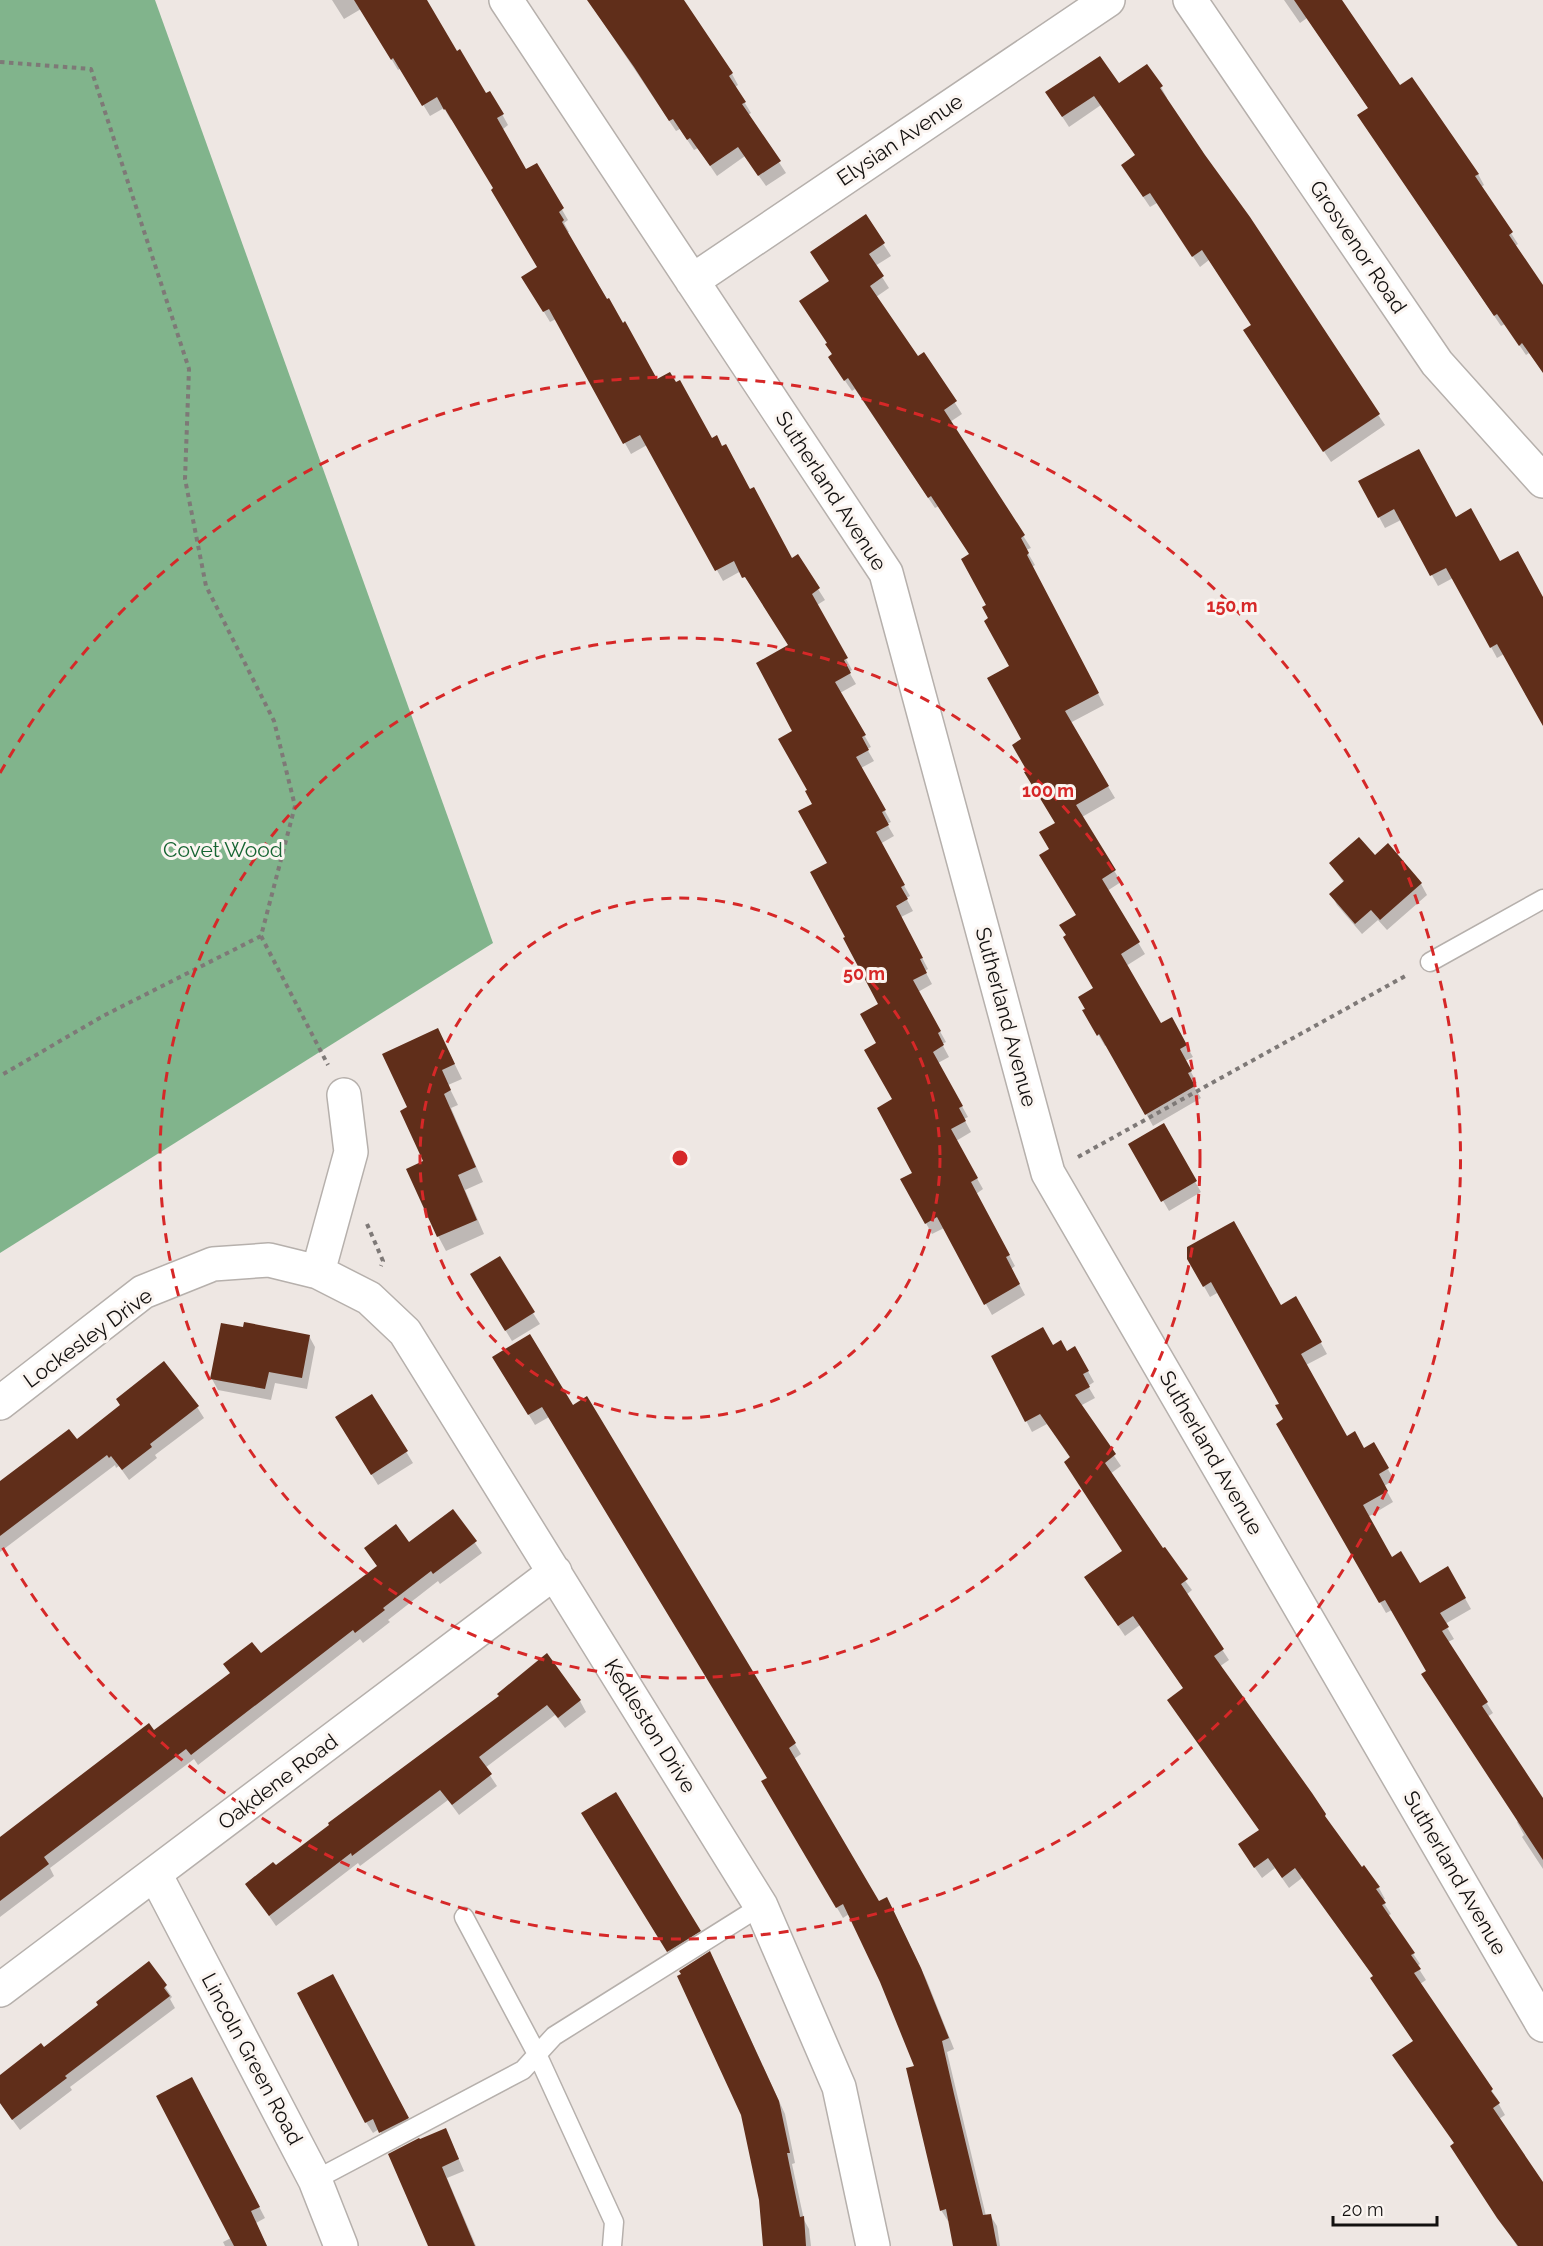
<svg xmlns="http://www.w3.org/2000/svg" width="1543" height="2246" font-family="Raleway,sans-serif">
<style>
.forest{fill:#81b48c}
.shadow{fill:#0003}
.building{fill:#602e1a}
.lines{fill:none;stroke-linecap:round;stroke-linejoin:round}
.lane-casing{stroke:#b6b0ac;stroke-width:21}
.street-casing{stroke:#b6b0ac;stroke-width:36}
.path{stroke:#7e7977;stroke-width:4;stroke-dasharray:4.5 4.5;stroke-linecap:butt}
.lane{stroke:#fff;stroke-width:18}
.street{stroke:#fff;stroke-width:33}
.ring{fill:none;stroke:#d62828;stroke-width:3;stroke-dasharray:10 8}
.labels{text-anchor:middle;stroke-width:6;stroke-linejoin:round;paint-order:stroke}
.street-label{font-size:21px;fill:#12100f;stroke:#fbf5f1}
.park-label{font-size:21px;fill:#176533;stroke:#fbf5f1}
.centre{fill:#d62828;stroke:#fbf5f1;stroke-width:3}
.ring-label{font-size:18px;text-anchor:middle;font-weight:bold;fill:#d62828;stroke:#fbf5f1;stroke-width:6;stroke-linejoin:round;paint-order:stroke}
</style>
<rect width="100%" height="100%" fill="#eee7e3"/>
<path class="forest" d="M 0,0 L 155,0 L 493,943 L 0,1253 Z"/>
<path class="shadow" d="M 332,0 L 425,0 L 456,53 L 486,95 L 502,114 L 508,125 L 502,130 L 526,171 L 536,165 L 568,220 L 564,223 L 569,232 L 567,233 L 657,381 L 711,440 L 750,491 L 792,560 L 797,556 L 825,600 L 817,605 L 852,670 L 849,672 L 856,684 L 840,693 L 871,747 L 867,749 L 874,761 L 861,768 L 891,822 L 887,824 L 894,836 L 880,844 L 910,896 L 906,898 L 913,911 L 901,917 L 928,969 L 925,971 L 932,984 L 918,992 L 946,1042 L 942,1044 L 949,1057 L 938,1063 L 968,1117 L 964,1119 L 971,1132 L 956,1141 L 983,1189 L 976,1194 L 1015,1266 L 1011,1269 L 1025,1295 L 992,1315 L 944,1228 L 932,1234 L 902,1180 L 914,1173 L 878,1044 L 880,1004 L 847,937 L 794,731 L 790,646 L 741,571 L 723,581 L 647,445 L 631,454 L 556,319 L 550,322 L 523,277 L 539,268 L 495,189 L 453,119 L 451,120 L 444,108 L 430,116 L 401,68 L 398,70 L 361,9 L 344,19 Z
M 588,0 L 675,0 L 684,3 L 732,74 L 738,85 L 735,87 L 751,113 L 748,115 L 786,173 L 766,186 L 745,156 L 717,176 L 698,148 L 694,150 L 680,129 L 676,131 Z
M 1284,0 L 1328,0 L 1400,87 L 1478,174 L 1484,185 L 1481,187 L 1518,244 L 1515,246 L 1543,288 L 1543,372 L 1529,353 L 1526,355 L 1505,324 L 1501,326 L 1366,126 L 1369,109 L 1307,18 L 1300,23 Z
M 1118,85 L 1161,87 L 1167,98 L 1166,99 L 1385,425 L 1331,462 L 1251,341 L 1253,326 L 1209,260 L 1200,267 L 1157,203 L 1150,207 L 1129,176 L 1136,156 L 1101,105 L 1069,127 L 1054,104 Z
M 865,216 L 891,256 L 875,266 L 889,288 L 876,297 L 917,358 L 924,354 L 962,414 L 950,422 L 1031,548 L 1026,550 L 1035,565 L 1032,567 L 1104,705 L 1070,723 L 1115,798 L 1082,817 L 1121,882 L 1107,891 L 1145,954 L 1126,966 L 1161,1025 L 1171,1019 L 1193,1057 L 1185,1061 L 1197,1083 L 1193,1085 L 1201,1098 L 1153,1126 L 1107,1045 L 1105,1046 L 1084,1011 L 1095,989 L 1078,916 L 1051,849 L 1056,824 L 1029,771 L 1011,666 L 990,618 L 971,555 L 939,506 L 935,508 L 855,389 L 852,391 L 837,369 L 828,344 L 830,282 Z
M 1360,482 L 1456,518 L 1499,563 L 1543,599 L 1543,709 L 1504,654 L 1497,658 L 1453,578 L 1438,586 L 1401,520 L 1385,528 Z
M 1387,845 L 1421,884 L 1427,895 L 1387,930 L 1378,920 L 1362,934 L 1337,905 L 1331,894 L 1344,883 L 1331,864 L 1374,857 Z
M 438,1030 L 462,1079 L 448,1085 L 458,1105 L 451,1108 L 483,1182 L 465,1190 L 484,1234 L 446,1251 L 438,1236 L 425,1162 L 408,1108 Z
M 1163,1126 L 1201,1192 L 1169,1211 L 1131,1145 Z
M 1188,1258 L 1280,1307 L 1296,1298 L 1327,1354 L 1306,1365 L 1347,1438 L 1364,1450 L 1374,1444 L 1394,1480 L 1384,1486 L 1393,1502 L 1368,1517 L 1392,1559 L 1419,1585 L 1448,1568 L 1471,1609 L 1445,1624 L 1454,1639 L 1448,1642 L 1493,1713 L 1487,1717 L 1543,1801 L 1543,1869 L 1522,1837 L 1524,1835 L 1517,1822 L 1518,1821 L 1392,1610 L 1386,1613 L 1278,1424 L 1285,1419 L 1281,1404 L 1219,1292 L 1210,1297 Z
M 472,1275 L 533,1313 L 540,1324 L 512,1341 Z
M 309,1336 L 315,1347 L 307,1389 L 275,1383 L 271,1400 L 218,1390 L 212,1379 Z
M 1053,1347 L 1067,1353 L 1075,1348 L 1094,1382 L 1088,1386 L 1095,1398 L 1080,1406 L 1121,1466 L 1110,1474 L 1162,1550 L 1192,1590 L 1186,1595 L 1229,1660 L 1219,1667 L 1361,1869 L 1364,1867 L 1379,1888 L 1385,1899 L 1382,1900 L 1391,1914 L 1388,1916 L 1420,1964 L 1417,1966 L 1426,1980 L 1420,1984 L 1498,2100 L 1497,2101 L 1505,2115 L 1499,2119 L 1543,2184 L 1543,2246 L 1517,2246 L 1455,2144 L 1414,2042 L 1374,1977 L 1302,1878 L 1289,1888 L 1275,1868 L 1262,1878 L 1246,1855 L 1260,1831 L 1184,1689 L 1140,1625 L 1125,1636 L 1093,1588 L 1124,1552 L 1071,1459 L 1047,1424 L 1032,1432 L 993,1357 Z
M 494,1357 L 573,1407 L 629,1467 L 801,1754 L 794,1759 L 879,1903 L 893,1910 L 927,1981 L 954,2049 L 947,2052 L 986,2216 L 990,2215 L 997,2226 L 1000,2246 L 955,2246 L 950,2221 L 948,2221 L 941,2210 L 916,2067 L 881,1981 L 849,1914 L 843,1918 L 763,1782 L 769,1778 L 549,1417 L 535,1425 Z
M 372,1396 L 413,1463 L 378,1485 L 343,1428 Z
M 197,1407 L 204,1418 L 155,1455 L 157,1458 L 129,1480 L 119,1466 L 116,1468 L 115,1465 L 0,1552 L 0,1482 L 76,1441 Z
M 453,1511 L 482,1553 L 440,1584 L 438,1581 L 388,1620 L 390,1622 L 363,1643 L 360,1639 L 198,1765 L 194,1759 L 50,1868 L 54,1876 L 0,1917 L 0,1849 L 154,1732 L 378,1567 L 366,1549 L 409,1544 Z
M 500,1697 L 580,1701 L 586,1712 L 565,1728 L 555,1715 L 485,1768 L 497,1786 L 459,1815 L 448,1800 L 360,1866 L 358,1863 L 276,1926 L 247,1884 L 276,1867 Z
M 589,1825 L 700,1931 L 706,1942 L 675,1962 Z
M 149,1963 L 172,1997 L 170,1999 L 175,2008 L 70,2087 L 72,2090 L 20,2130 L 0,2103 L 0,2076 L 43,2049 L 100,2006 Z
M 716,1964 L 785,2114 L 795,2163 L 792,2164 L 804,2220 L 809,2229 L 811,2246 L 764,2246 L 761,2200 Z
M 338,1987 L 414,2129 L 387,2143 L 379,2129 L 373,2133 L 366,2122 Z
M 198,2090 L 265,2218 L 256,2223 L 267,2246 L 225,2246 L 223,2242 L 231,2238 Z
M 451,2141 L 464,2171 L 447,2178 L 476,2246 L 430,2246 L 390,2155 Z"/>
<path class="building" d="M 354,0 L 427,0 L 457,51 L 460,49 L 486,93 L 490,91 L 504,114 L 497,118 L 526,169 L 537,163 L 564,208 L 559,212 L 564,220 L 562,222 L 607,299 L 609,298 L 623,323 L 625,321 L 657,379 L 670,372 L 676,382 L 680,380 L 712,438 L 717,435 L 722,446 L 726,444 L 750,489 L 754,487 L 792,558 L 798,554 L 820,588 L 812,594 L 848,658 L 844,660 L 851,673 L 835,682 L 866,735 L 862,737 L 869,750 L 856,757 L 886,810 L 882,812 L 889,825 L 876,832 L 905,885 L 901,887 L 908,899 L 896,906 L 923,958 L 920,959 L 927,973 L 913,980 L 941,1031 L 938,1033 L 944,1045 L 933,1052 L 963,1106 L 959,1108 L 966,1121 L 951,1129 L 978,1178 L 971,1182 L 1010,1255 L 1006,1257 L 1020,1284 L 984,1305 L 937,1217 L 925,1224 L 900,1179 L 912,1173 L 877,1108 L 892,1099 L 864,1050 L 876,1043 L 860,1014 L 878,1004 L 843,938 L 845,937 L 810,872 L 827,863 L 798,811 L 812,804 L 805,791 L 807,790 L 778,739 L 792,731 L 756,663 L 788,645 L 745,577 L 742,578 L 734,561 L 715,571 L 640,435 L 623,444 L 549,309 L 543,312 L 521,277 L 537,267 L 491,190 L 493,188 L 445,109 L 444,110 L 437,97 L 422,106 L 393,58 L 391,60 Z
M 587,0 L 684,0 L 733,73 L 729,76 L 746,102 L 742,104 L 781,161 L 758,176 L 738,147 L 710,166 L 690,138 L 687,140 L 673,119 L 669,121 L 634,67 Z
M 1294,0 L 1342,0 L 1400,85 L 1412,77 L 1479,174 L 1475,176 L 1513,232 L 1509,235 L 1543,285 L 1543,373 L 1522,343 L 1519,346 L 1497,314 L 1494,316 L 1357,115 L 1368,108 Z
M 1100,56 L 1119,83 L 1147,64 L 1163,86 L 1160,88 L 1205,155 L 1250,217 L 1380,414 L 1323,452 L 1243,330 L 1251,325 L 1202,250 L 1192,257 L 1150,193 L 1143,197 L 1121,165 L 1135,155 L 1094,96 L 1062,117 L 1045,92 Z
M 866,214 L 885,243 L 869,254 L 884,276 L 870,286 L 918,356 L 924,352 L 957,401 L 944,410 L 1025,535 L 1021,538 L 1029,553 L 1027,555 L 1099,693 L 1065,711 L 1109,786 L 1076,805 L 1116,870 L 1102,879 L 1140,942 L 1121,954 L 1161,1023 L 1172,1017 L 1187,1045 L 1180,1049 L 1192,1071 L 1188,1073 L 1195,1086 L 1145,1115 L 1099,1034 L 1097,1036 L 1082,1010 L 1085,1009 L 1078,997 L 1093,988 L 1063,937 L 1066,935 L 1059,925 L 1076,915 L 1039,855 L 1049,849 L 1039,832 L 1055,823 L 1024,772 L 1027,771 L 1012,745 L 1021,739 L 987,678 L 1009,666 L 984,621 L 988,618 L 982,607 L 986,605 L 961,559 L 969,554 L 931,496 L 928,498 L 848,378 L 844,381 L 828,357 L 832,354 L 825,344 L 827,343 L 799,301 L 829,281 L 810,252 Z
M 1419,449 L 1456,517 L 1471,508 L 1500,561 L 1518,551 L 1543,597 L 1543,726 L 1497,644 L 1490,648 L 1446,568 L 1430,576 L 1394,509 L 1378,518 L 1358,481 Z
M 1359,837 L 1375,855 L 1388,843 L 1422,883 L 1380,920 L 1371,910 L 1355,924 L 1329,894 L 1344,881 L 1329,863 Z
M 438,1028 L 455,1064 L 442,1070 L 451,1090 L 444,1094 L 476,1167 L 458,1175 L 477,1220 L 437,1237 L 406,1169 L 423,1161 L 400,1111 L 407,1107 L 382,1054 Z
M 1164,1123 L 1197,1181 L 1161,1202 L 1128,1144 Z
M 1234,1221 L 1281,1305 L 1296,1296 L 1322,1342 L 1301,1354 L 1347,1436 L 1355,1431 L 1364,1448 L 1374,1442 L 1389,1468 L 1379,1474 L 1388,1491 L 1363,1505 L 1392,1557 L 1401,1551 L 1420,1583 L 1448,1566 L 1466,1598 L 1440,1613 L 1449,1627 L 1442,1631 L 1488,1702 L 1482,1706 L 1543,1798 L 1543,1860 L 1421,1674 L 1426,1671 L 1385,1600 L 1379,1603 L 1276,1424 L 1283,1419 L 1275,1405 L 1279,1404 L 1211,1282 L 1203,1287 L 1187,1259 L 1187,1247 Z
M 500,1256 L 535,1312 L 505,1331 L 470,1274 Z
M 244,1322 L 310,1335 L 302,1378 L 269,1372 L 265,1389 L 210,1379 L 221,1323 L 243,1327 Z
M 1043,1327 L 1053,1345 L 1061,1340 L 1067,1351 L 1075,1346 L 1089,1371 L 1083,1374 L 1090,1387 L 1075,1395 L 1116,1454 L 1105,1463 L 1163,1548 L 1165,1547 L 1188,1579 L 1181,1584 L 1224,1649 L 1214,1656 L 1312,1793 L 1326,1814 L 1325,1816 L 1362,1867 L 1364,1865 L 1380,1887 L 1376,1889 L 1386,1903 L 1382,1905 L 1415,1953 L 1411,1955 L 1421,1969 L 1414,1973 L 1493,2089 L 1491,2091 L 1500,2103 L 1493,2108 L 1543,2182 L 1543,2246 L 1518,2246 L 1497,2218 L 1450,2146 L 1454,2143 L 1392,2055 L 1413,2041 L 1370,1978 L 1373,1976 L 1295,1868 L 1282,1878 L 1268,1858 L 1254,1868 L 1238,1844 L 1259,1830 L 1167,1700 L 1183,1688 L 1133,1616 L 1118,1626 L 1084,1577 L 1122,1551 L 1064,1462 L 1070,1457 L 1040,1414 L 1025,1422 L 991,1356 Z
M 530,1334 L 573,1405 L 587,1396 L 796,1743 L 789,1748 L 879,1901 L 887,1897 L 921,1968 L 949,2038 L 942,2041 L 954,2094 L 983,2215 L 991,2214 L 997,2246 L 953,2246 L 946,2209 L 940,2211 L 906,2068 L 914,2066 L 880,1982 L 843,1904 L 836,1908 L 761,1781 L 767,1778 L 542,1407 L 528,1415 L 492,1357 Z
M 164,1361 L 199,1406 L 150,1444 L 152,1447 L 122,1470 L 111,1456 L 109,1458 L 107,1455 L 0,1536 L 0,1481 L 69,1429 L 77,1439 L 120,1405 L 116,1399 Z
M 372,1394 L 408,1451 L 371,1475 L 335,1417 Z
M 453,1509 L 477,1541 L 433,1574 L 431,1571 L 383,1608 L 385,1610 L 355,1633 L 353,1630 L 191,1755 L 186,1749 L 44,1857 L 49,1864 L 0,1901 L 0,1837 L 149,1723 L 154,1730 L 230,1673 L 223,1664 L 252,1642 L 261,1653 L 377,1566 L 364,1548 L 396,1524 L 409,1542 Z
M 547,1653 L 581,1700 L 558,1718 L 547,1705 L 479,1757 L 492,1774 L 452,1805 L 440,1790 L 352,1856 L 351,1853 L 269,1916 L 245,1884 L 273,1862 L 276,1865 L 329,1825 L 328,1823 L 499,1696 L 497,1694 Z
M 616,1792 L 701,1931 L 667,1952 L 581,1813 Z
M 710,1951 L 779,2101 L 790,2153 L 787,2153 L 800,2217 L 804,2216 L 806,2246 L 763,2246 L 759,2200 L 741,2115 L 677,1976 L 681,1974 L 679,1971 Z
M 149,1961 L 167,1985 L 164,1988 L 170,1996 L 65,2076 L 67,2078 L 12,2120 L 0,2103 L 0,2075 L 41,2043 L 44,2047 L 98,2005 L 96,2002 Z
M 333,1974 L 409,2118 L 379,2133 L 373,2119 L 365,2123 L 297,1993 Z
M 192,2077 L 260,2207 L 251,2211 L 267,2246 L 234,2246 L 156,2096 Z
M 446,2128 L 459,2159 L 442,2167 L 475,2246 L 428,2246 L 388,2154 L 419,2138 L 420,2139 Z"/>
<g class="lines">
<defs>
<path id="lane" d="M 1430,962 L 1543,899
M 464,1917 L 537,2054 L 614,2222 L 612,2246
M 315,2180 L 523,2070 L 554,2036 L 761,1906"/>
<path id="street" d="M 506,0 L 886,573 L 1048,1173 L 1543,2025
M 1190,0 L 1437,363 L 1543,481
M 692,281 L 1108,0
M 318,1272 L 351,1152 L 344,1095
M 0,1403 L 143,1292 L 213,1264 L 269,1260 L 318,1272 L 369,1298 L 405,1332 L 761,1906 L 839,2087 L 873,2246
M 155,1874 L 315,2180 L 341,2246
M 0,1990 L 555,1572"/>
</defs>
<use href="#lane" class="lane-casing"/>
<use href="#street" class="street-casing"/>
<path class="path" d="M 0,62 L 91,69 L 189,369 L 185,479 L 206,586 L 274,721 L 295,806 L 261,936 L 103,1016 L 0,1076
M 261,936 L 328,1065
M 1078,1157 L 1407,975
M 367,1224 L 383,1261 L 381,1266"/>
<use href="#lane" class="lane"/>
<use href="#street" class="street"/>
</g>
<g class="ring">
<circle cx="680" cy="1158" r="260"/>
<circle cx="680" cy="1158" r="520"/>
<path d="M0 773A781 781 0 1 1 0 1543"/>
</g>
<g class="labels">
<g class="street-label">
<text transform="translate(900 140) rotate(-34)" y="7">Elysian Avenue</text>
<text transform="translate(1358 247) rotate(56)" y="7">Grosvenor Road</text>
<text transform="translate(831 491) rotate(57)" y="7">Sutherland Avenue</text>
<text transform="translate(1006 1017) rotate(75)" y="7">Sutherland Avenue</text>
<text transform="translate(88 1338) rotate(-36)" y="7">Lockesley Drive</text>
<text transform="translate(1211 1453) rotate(60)" y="7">Sutherland Avenue</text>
<text transform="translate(650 1726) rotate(58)" y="7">Kedleston Drive</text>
<text transform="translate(278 1782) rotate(-37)" y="7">Oakdene Road</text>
<text transform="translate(1455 1873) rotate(60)" y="7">Sutherland Avenue</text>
<text transform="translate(252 2059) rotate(62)" y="7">Lincoln Green Road</text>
</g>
<g class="park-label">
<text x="223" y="857">Covet Wood</text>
</g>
</g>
<circle cx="680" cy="1158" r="9" class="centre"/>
<g class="ring-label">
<text x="1232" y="612">150 m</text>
<text x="1048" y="797">100 m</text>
<text x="864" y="980">50 m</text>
</g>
<path d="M1333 2216v9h104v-9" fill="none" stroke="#12100f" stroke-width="3"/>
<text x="1342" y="2216" font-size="18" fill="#12100f" stroke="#fbf5f1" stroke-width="4.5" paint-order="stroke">20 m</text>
</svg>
